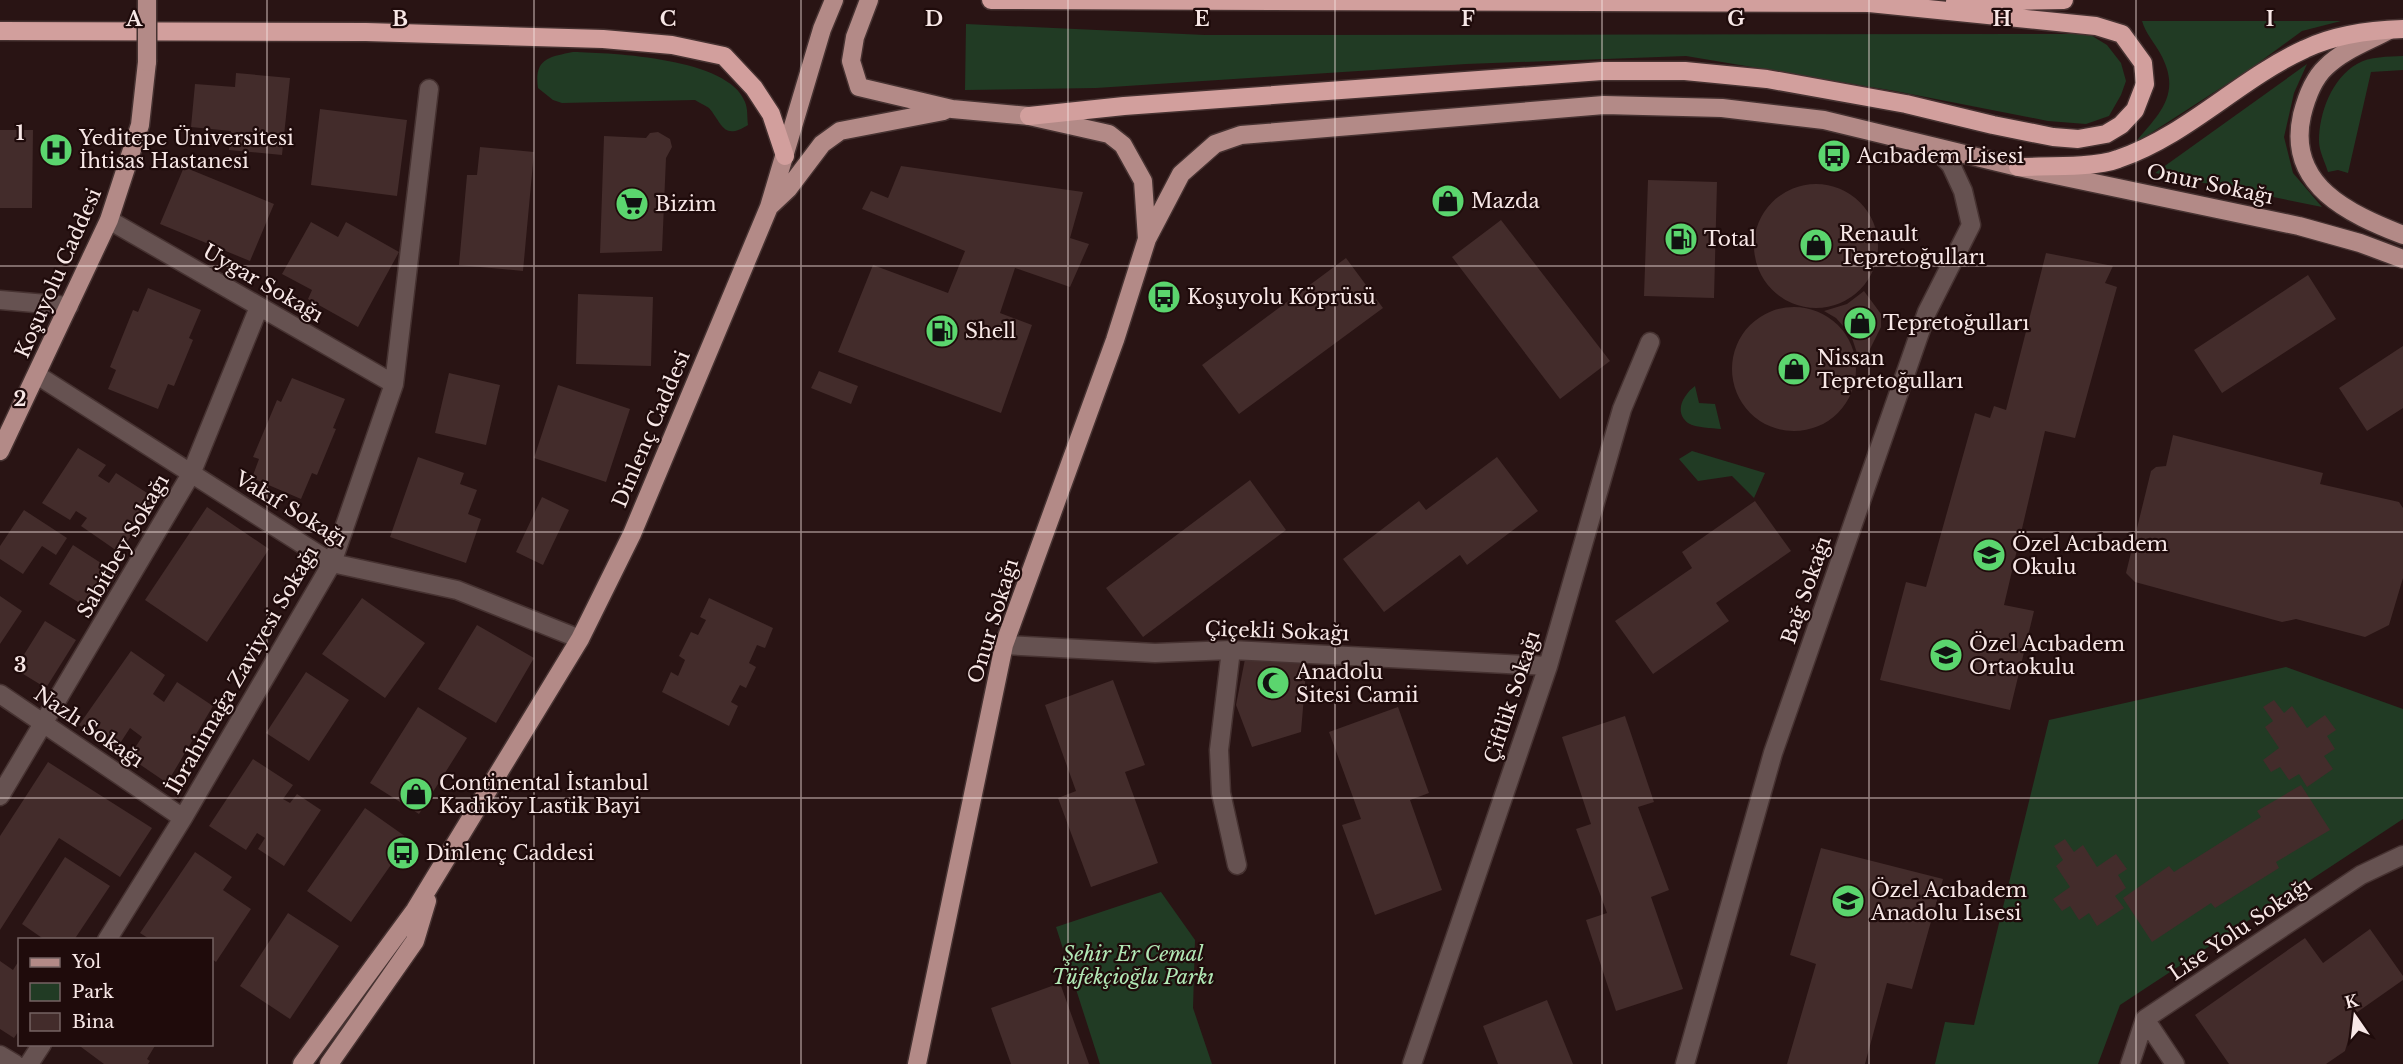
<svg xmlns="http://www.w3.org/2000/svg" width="2403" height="1064" font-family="'Libre Baskerville',serif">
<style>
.green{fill:#213b24}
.building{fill:#432c2b}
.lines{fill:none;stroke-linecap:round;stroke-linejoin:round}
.minor-casing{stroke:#463231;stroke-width:21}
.major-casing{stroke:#463231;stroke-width:21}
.highway-casing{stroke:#463231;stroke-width:21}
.minor{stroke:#665251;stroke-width:18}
.major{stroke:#b38a87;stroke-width:18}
.highway{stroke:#d29f9d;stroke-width:18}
.major-bridge-casing{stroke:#463231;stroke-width:21;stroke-linecap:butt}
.major-bridge{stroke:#b38a87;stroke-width:18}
.grid{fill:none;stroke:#f7e7e6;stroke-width:1.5;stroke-opacity:0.55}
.labels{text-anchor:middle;stroke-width:4.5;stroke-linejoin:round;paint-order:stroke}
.poi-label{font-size:20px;fill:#f7e7e6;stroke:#1f0b0b;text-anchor:start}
.street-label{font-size:20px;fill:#f7e7e6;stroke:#1f0b0b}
.park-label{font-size:20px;font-style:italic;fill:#b1e8b5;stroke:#1f0b0b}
.grid-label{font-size:20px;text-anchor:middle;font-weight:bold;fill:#f7e7e6;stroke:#1f0b0b;stroke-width:4.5;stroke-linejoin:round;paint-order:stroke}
</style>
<rect width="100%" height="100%" fill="#291414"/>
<path class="green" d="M 2142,21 L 2341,21 L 2302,31 L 2250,69 L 2134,144 C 2159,114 2183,94 2160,53 C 2154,42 2146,34 2142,21 Z
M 966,24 L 1205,35 L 2089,34 L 2107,45 L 2121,63 L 2126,81 L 2121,95 L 2109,116 L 2086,124 L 2048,121 L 1895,91 L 1686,56 L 1466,64 L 1096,88 L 965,90 Z
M 573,52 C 613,53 729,58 745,102 C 748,109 747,118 748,125 C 723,141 722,123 709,108 C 705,105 699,103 695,100 L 562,103 L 553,100 L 538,88 C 534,59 548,57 573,52 Z
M 2403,56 L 2403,70 L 2371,72 L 2348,173 L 2338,170 L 2328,172 C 2325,162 2319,151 2319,141 C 2319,113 2332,78 2357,64 C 2369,56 2389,57 2403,56 Z
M 2307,64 L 2294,93 L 2284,137 L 2293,173 L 2322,207 L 2155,173 Z
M 1695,386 L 1699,403 L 1715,404 L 1721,429 C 1712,428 1696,428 1688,423 C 1673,412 1684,394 1695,386 Z
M 1692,451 L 1765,473 L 1754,498 L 1732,476 L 1698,481 L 1679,459 Z
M 2286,667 L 2403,709 L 2403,819 L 2120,1005 L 2098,1064 L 1935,1064 L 1945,1022 L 1974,1025 L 2049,720 Z
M 1161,892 L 1195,940 L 1193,1008 L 1212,1064 L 1100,1064 L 1056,927 Z"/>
<path class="building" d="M 236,73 L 290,78 L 282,155 L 229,150 L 231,131 L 191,127 L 195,84 L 235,87 Z
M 320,109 L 407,120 L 397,196 L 311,185 Z
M 0,130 L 33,130 L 32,208 L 0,208 Z
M 658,132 L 670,139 L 672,147 L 666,158 L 662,251 L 600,253 L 604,136 L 646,138 L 650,133 Z
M 480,147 L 534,152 L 523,271 L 459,265 L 467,175 L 477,175 Z
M 901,166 L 1083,192 L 1070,238 L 1089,244 L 1070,287 L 1015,268 L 1000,313 L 1032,325 L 1001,413 L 838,352 L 873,265 L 948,293 L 965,251 L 862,209 L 871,191 L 888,198 Z
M 184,167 L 274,204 L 250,261 L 160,224 Z
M 1648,180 L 1717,182 L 1714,298 L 1644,296 Z
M1754 246a62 62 0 1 1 124 0a62 62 0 1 1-124 0Z
M 1501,220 L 1610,361 L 1560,399 L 1452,257 Z
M 311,222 L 338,237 L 346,222 L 399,252 L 358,327 L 308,299 L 312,290 L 282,274 Z
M 2046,253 L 2113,266 L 2105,283 L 2117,287 L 2075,438 L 2045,431 L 2004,605 L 2034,611 L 2010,710 L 1880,680 L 1906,582 L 1926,587 L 1975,413 L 1990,418 L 1994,406 L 2006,410 Z
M 1346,258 L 1383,308 L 1239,414 L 1202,365 Z
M 2308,275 L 2336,319 L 2222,393 L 2194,350 Z
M 148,288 L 201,310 L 189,338 L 193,340 L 174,386 L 168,384 L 158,409 L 108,389 L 116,370 L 110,367 L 133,310 L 138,312 Z
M 1864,291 L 1881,314 L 1881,327 L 1866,357 L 1858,356 L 1851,335 L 1836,318 L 1824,311 L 1847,304 Z
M 578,294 L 653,297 L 651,366 L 576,364 Z
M1732 369a62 62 0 1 1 124 0a62 62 0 1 1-124 0Z
M 2403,346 L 2403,408 L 2367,431 L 2339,388 Z
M 819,371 L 858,386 L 851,404 L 811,388 Z
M 449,373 L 500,385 L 486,445 L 435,433 Z
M 292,378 L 345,399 L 333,428 L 336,429 L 317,475 L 312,473 L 301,499 L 252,478 L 259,459 L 253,457 L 277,400 L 281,402 Z
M 558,385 L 630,409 L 606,482 L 534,458 Z
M 2173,435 L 2323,473 L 2320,484 L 2399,502 L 2403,508 L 2403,578 L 2389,625 L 2365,637 L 2296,619 L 2282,622 L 2135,582 L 2126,573 L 2151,471 L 2156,467 L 2166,466 Z
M 78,448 L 106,465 L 98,476 L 109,483 L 116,473 L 155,498 L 120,553 L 81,526 L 87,518 L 76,511 L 70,520 L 42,503 Z
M 418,457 L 464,473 L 460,484 L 477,490 L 468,514 L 481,519 L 466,563 L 390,537 Z
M 1497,457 L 1538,511 L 1467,565 L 1460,555 L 1384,612 L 1343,559 L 1419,501 L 1426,510 Z
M 1250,480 L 1286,530 L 1143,637 L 1106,588 Z
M 542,497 L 569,510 L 543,565 L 516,552 Z
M 1755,501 L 1791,551 L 1716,603 L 1729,621 L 1653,674 L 1615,621 L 1692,568 L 1682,552 Z
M 207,507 L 269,549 L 207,642 L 145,600 Z
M 24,510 L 67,538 L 56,555 L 42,546 L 23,574 L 0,559 L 0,546 Z
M 73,545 L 118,574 L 94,612 L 49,584 Z
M 0,596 L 22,611 L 0,644 Z
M 362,598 L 425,643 L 385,698 L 322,654 Z
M 709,598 L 773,628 L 765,648 L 757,645 L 749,663 L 756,667 L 746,688 L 740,685 L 731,702 L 738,706 L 729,726 L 662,692 L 671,672 L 678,676 L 685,660 L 679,656 L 691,632 L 698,635 L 706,620 L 700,617 Z
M 45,621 L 76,640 L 46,688 L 15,669 Z
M 477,625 L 534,658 L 496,723 L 438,689 Z
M 131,651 L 165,675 L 153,694 L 164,702 L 177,682 L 213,706 L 167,783 L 129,757 L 142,737 L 130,728 L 117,748 L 79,725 Z
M 1245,659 L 1307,660 L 1301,732 L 1252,747 L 1236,705 Z
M 306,672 L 349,700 L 309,761 L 266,733 Z
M 1113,680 L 1145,765 L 1125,772 L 1158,863 L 1091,887 L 1058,798 L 1076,791 L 1045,705 Z
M 2274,700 L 2284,713 L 2292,706 L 2307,728 L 2325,715 L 2336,730 L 2327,736 L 2335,749 L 2324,756 L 2333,769 L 2307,787 L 2299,774 L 2289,780 L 2280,767 L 2271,772 L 2263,760 L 2279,748 L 2265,727 L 2273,721 L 2263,707 Z
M 418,707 L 467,738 L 419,814 L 370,783 Z
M 1398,707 L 1429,793 L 1410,800 L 1442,890 L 1375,915 L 1342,825 L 1361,819 L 1329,732 Z
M 1625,716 L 1654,802 L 1638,807 L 1669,890 L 1651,897 L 1683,989 L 1616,1011 L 1586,920 L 1607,913 L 1576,829 L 1591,824 L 1562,737 Z
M 253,759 L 293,785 L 283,799 L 290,803 L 297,794 L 321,810 L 284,866 L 258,849 L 265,838 L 257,833 L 246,850 L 209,826 Z
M 48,762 L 152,828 L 120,877 L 59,838 L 0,930 L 0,836 Z
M 2301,785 L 2330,830 L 2276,862 L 2279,868 L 2215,908 L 2211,903 L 2152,942 L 2123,898 L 2169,866 L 2174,872 L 2261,817 L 2257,811 Z
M 365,808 L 409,839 L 351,922 L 307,891 Z
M 2065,839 L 2074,852 L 2083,845 L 2097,867 L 2116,854 L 2127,869 L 2118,875 L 2126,888 L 2115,896 L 2124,908 L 2097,926 L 2089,913 L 2079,920 L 2070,906 L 2062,911 L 2053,899 L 2070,887 L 2056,866 L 2063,860 L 2054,846 Z
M 1821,848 L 1943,879 L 1912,989 L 1887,983 L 1865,1064 L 1787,1064 L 1816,964 L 1790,955 Z
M 195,852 L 232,877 L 223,890 L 251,909 L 216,962 L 212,959 L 212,940 L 151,940 L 140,933 Z
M 65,857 L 110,886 L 74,940 L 45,940 L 22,924 Z
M 288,913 L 339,946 L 290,1019 L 240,986 Z
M 2370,929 L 2403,976 L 2403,980 L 2356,1013 L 2345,1051 L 2326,1064 L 2229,1064 L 2195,1015 L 2305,938 L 2323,963 Z
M 20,959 L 20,1029 L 14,1038 L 0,1029 L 0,961 L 13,970 Z
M 1060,983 L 1089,1064 L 1011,1064 L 991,1008 Z
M 1547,1000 L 1573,1064 L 1498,1064 L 1483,1026 Z
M 77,1044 L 156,1044 L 147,1059 L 150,1061 L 148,1064 L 104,1064 Z"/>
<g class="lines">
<defs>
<path id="minor" d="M 109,220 L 394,384
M 0,300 L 69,306
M 37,375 L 332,563 L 457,590 L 580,639
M 1004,645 L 1155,653 L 1231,650 L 1548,666
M 1231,650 L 1219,750 L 1221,793 L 1237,865
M 0,694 L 183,818
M 0,796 L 191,474 L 259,307
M 107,940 L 183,818 L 332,563 L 394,384 L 429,89
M 2145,1019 L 2175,1064
M 0,1055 L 15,1064
M 29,1064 L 42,1044
M 1412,1064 L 1548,666 L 1622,409 L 1650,342
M 1685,1064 L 1773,753 L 1927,312 L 1971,225 L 1963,191 L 1951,165 L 1934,147
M 2130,1064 L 2145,1019 L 2361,875 L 2403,855"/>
<path id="major" d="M 869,0 L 855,37 L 851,61 L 859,87 L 952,109 L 1029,116 L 1109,134 L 1123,145 L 1143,181 L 1147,239
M 2389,30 C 2369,41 2343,50 2326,67 C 2313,79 2306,99 2302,115 C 2286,186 2350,214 2403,235
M 770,206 L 788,189 L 822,144 L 840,131 L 944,111
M 0,451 L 109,220 L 140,125 L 147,62
M 302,1064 L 415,910 L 580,639 L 632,534 L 769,207 L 822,29 L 834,0
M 329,1064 L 415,941 L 427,901
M 917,1064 L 1004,645 L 1115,340 L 1147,239 L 1181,174 L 1215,144 L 1241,135 L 1604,105 L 1722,108 L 1824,120 L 2018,167 L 2299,226 L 2360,243 L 2403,259"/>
<path id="highway" d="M 991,0 L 1880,3
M 1955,2 L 2064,0
M 0,31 L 366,32 L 603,39 L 672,45 L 724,56 L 754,88 L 771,114 L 785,156
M 1029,116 L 1124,106 L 1602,71 L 1685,71 L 1767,79 L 1906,104 L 1993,125 L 2053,137 L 2078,139 L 2106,134 L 2121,125 L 2135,110 L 2145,84 L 2143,63 L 2122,34 L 2096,26 L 1869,3
M 2018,167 C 2044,166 2095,168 2118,159 C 2188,135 2239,79 2305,49 C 2334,35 2371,30 2403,29"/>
</defs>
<use href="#minor" class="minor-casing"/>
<use href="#major" class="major-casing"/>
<use href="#highway" class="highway-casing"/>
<use href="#minor" class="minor"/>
<use href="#major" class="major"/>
<use href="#highway" class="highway"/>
<defs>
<path id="major-bridge" d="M 147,62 L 147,0"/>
</defs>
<use href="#major-bridge" class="major-bridge-casing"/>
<use href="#major-bridge" class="major-bridge"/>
</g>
<path class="grid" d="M 267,0 L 267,1064M 534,0 L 534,1064M 801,0 L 801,1064M 1068,0 L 1068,1064M 1335,0 L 1335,1064M 1602,0 L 1602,1064M 1869,0 L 1869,1064M 2136,0 L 2136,1064M 0,266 L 2403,266M 0,532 L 2403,532M 0,798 L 2403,798"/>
<defs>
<symbol id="hospital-disc" viewBox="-11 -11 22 22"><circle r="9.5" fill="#5bd56e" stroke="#1f0b0b"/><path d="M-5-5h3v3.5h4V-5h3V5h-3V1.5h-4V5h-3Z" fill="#111"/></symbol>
<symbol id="bus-disc" viewBox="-11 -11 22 22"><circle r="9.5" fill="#5bd56e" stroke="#1f0b0b"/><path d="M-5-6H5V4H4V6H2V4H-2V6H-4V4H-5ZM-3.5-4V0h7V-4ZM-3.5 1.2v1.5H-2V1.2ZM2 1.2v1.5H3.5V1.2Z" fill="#111"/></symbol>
<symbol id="shop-disc" viewBox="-11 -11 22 22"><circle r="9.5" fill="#5bd56e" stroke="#1f0b0b"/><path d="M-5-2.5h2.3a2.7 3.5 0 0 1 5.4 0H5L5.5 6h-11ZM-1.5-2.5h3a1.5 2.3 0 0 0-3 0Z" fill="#111"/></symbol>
<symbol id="supermarket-disc" viewBox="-11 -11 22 22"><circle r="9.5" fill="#5bd56e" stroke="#1f0b0b"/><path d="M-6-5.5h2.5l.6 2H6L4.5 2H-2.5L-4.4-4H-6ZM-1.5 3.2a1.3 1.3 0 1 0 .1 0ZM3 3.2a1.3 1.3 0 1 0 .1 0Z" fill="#111"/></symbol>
<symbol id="fuel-disc" viewBox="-11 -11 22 22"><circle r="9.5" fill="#5bd56e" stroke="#1f0b0b"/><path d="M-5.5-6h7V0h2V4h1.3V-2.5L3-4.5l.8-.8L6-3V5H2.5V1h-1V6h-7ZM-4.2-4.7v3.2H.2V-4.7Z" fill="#111"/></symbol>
<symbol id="school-disc" viewBox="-11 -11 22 22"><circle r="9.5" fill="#5bd56e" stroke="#1f0b0b"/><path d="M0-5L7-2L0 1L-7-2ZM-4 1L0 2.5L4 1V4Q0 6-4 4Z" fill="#111"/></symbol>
<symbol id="mosque-disc" viewBox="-11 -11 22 22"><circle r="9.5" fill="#5bd56e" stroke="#1f0b0b"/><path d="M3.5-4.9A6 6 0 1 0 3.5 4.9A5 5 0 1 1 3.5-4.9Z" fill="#111"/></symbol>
</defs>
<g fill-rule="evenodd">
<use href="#hospital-disc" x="37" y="131" width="38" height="38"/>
<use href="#bus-disc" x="1815" y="137" width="38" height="38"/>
<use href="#shop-disc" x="1429" y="182" width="38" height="38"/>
<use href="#supermarket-disc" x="613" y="185" width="38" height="38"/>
<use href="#fuel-disc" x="1662" y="220" width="38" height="38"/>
<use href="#shop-disc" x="1797" y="226" width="38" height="38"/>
<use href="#bus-disc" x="1145" y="278" width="38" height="38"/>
<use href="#shop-disc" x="1841" y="304" width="38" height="38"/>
<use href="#fuel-disc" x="923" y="312" width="38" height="38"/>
<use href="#shop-disc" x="1775" y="350" width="38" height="38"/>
<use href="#school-disc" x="1970" y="536" width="38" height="38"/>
<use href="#school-disc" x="1927" y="636" width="38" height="38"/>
<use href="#mosque-disc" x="1254" y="664" width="38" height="38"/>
<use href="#shop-disc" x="397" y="775" width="38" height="38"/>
<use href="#bus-disc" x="384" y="834" width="38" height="38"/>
<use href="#school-disc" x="1829" y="882" width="38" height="38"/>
</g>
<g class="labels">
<g class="poi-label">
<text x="79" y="145">Yeditepe Üniversitesi<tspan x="79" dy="23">İhtisas Hastanesi</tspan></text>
<text x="1857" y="163">Acıbadem Lisesi</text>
<text x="1471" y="208">Mazda</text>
<text x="655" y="211">Bizim</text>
<text x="1839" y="241">Renault<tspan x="1839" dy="23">Tepretoğulları</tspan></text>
<text x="1704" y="246">Total</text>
<text x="1187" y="304">Koşuyolu Köprüsü</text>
<text x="1883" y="330">Tepretoğulları</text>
<text x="965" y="338">Shell</text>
<text x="1817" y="365">Nissan<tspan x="1817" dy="23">Tepretoğulları</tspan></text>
<text x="2012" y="551">Özel Acıbadem<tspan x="2012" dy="23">Okulu</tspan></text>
<text x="1969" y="651">Özel Acıbadem<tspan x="1969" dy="23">Ortaokulu</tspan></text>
<text x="1296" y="679">Anadolu<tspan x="1296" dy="23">Sitesi Camii</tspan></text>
<text x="439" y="790">Continental İstanbul<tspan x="439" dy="23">Kadıköy Lastik Bayi</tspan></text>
<text x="426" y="860">Dinlenç Caddesi</text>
<text x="1871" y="897">Özel Acıbadem<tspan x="1871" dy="23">Anadolu Lisesi</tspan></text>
</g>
<g class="street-label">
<text transform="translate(2210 184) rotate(12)" y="7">Onur Sokağı</text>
<text transform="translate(58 273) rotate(-66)" y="7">Koşuyolu Caddesi</text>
<text transform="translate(263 283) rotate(30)" y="7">Uygar Sokağı</text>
<text transform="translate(651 429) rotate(-67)" y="7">Dinlenç Caddesi</text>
<text transform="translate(291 509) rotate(31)" y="7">Vakıf Sokağı</text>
<text transform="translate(123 546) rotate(-60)" y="7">Sabitbey Sokağı</text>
<text transform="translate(1806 590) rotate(-71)" y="7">Bağ Sokağı</text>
<text transform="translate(993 621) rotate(-73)" y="7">Onur Sokağı</text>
<text transform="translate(1277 631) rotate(2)" y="7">Çiçekli Sokağı</text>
<text transform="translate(242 670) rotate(-60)" y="7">İbrahimağa Zaviyesi Sokağı</text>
<text transform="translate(1512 697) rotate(-72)" y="7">Çiftlik Sokağı</text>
<text transform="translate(89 727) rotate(34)" y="7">Nazlı Sokağı</text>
<text transform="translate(2240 929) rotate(-34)" y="7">Lise Yolu Sokağı</text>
</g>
<g class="park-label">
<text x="1133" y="961">Şehir Er Cemal<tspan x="1133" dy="23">Tüfekçioğlu Parkı</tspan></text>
</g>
</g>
<g class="grid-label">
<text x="134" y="26">A</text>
<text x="400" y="26">B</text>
<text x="668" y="26">C</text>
<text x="934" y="26">D</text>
<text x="1202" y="26">E</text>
<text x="1468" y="26">F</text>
<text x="1736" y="26">G</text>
<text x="2002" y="26">H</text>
<text x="2270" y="26">I</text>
<text x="20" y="140">1</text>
<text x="20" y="406">2</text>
<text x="20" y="672">3</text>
</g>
<rect x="18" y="938" width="195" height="108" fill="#1f0b0b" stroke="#756363" stroke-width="1.5"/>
<rect x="30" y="958" width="30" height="9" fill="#b38a87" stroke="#756363" stroke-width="1.5"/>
<text x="72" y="968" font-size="18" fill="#f7e7e6">Yol</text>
<rect x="30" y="983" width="30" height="18" fill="#213b24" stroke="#756363" stroke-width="1.5"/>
<text x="72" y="998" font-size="18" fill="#f7e7e6">Park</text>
<rect x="30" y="1013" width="30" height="18" fill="#432c2b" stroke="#756363" stroke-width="1.5"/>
<text x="72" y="1028" font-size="18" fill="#f7e7e6">Bina</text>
<g transform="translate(2355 1016) rotate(346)" stroke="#1f0b0b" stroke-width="4.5" paint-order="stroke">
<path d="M0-4.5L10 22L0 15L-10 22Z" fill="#f7e7e6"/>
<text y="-9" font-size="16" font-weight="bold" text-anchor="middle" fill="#f7e7e6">K</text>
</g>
</svg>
